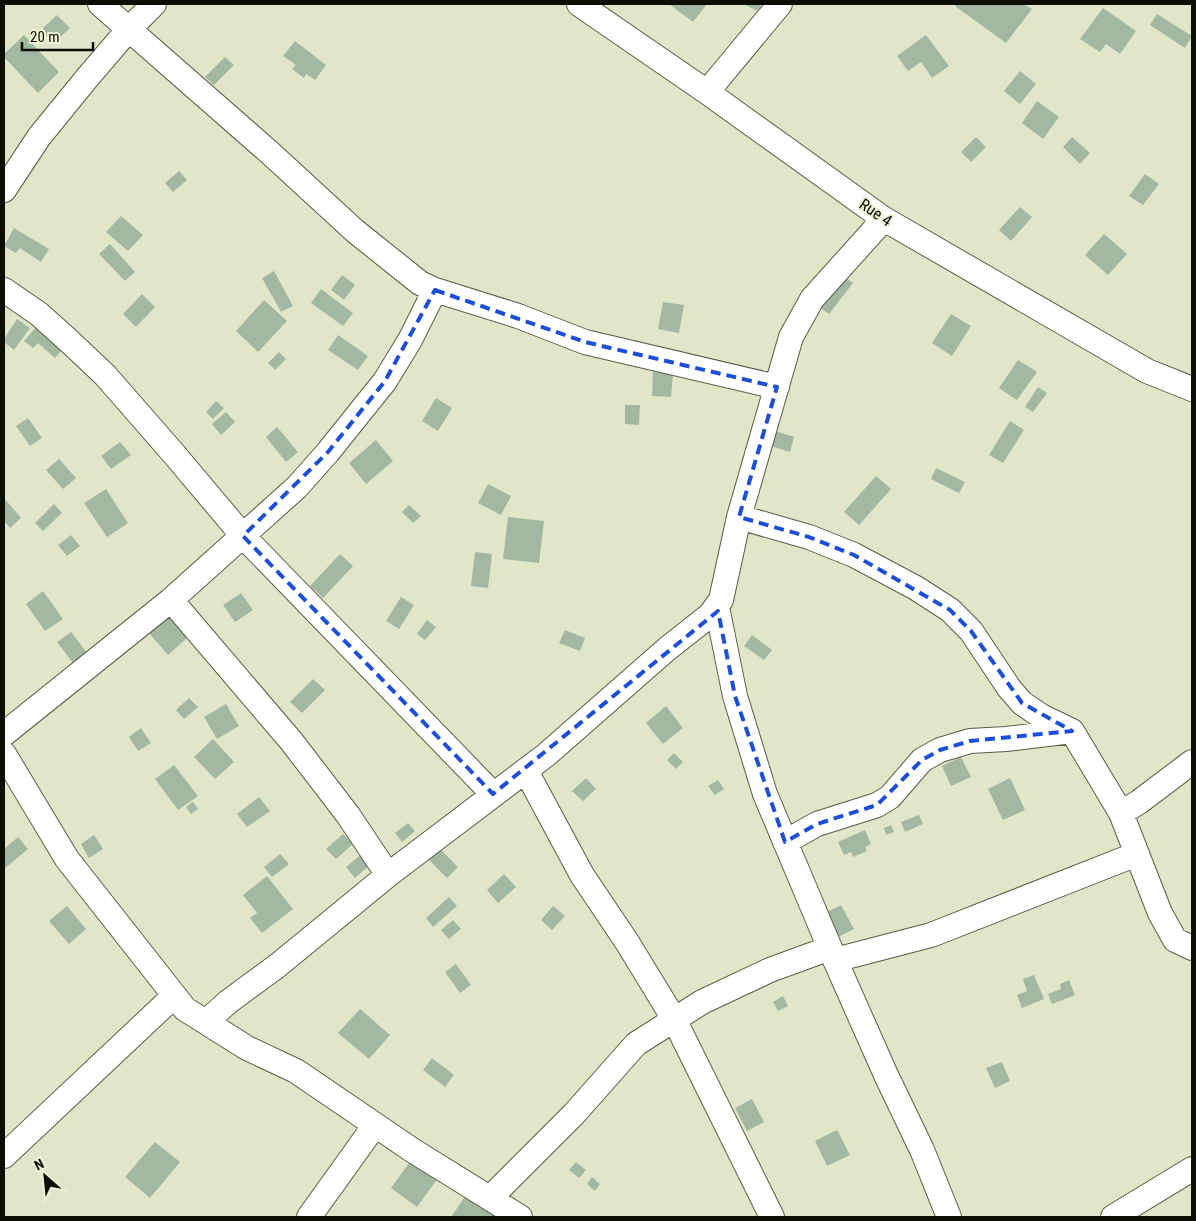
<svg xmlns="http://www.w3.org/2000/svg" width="1196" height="1221" font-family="'Roboto Condensed',sans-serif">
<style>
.building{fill:#a2b8a2}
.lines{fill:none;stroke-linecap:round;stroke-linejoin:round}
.minor-casing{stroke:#5a5d44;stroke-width:26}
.minor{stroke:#fff;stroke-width:24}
.marked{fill:none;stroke:#1d4ed8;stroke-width:4;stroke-dasharray:10 6;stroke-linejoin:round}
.labels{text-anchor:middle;stroke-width:4;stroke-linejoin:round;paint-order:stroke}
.street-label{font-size:16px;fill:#0c0d05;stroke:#eef3d5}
</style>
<rect width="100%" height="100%" fill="#e1e6c8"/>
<path class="building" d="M 669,4 L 707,4 L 693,22 Z
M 744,4 L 762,4 L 757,11 Z
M 957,4 L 1024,4 L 1032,9 L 1006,43 L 955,6 Z
M 1103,8 L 1136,31 L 1120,54 L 1106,44 L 1100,52 L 1080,39 Z
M 1157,14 L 1192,36 L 1185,48 L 1150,25 Z
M 57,15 L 70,28 L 54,43 L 41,30 Z
M 24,35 L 59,72 L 38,93 L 4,57 L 4,54 Z
M 926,35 L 949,66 L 932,78 L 921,62 L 908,71 L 897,56 Z
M 295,41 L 326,65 L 315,80 L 306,74 L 304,78 L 292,69 L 296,65 L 283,56 Z
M 225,57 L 234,65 L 214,85 L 205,77 Z
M 1020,71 L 1036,84 L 1020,104 L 1004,91 Z
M 1037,101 L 1059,117 L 1043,139 L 1022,123 Z
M 976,137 L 986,147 L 971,162 L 961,152 Z
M 1072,137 L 1090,153 L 1080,164 L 1063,147 Z
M 179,171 L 187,180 L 173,192 L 165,183 Z
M 1145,174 L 1159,184 L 1143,205 L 1129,196 Z
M 1020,207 L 1032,217 L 1011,241 L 999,230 Z
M 121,216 L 143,235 L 128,251 L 106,232 Z
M 14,228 L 49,249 L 41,262 L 20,248 L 16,253 L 4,246 Z
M 1104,234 L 1127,254 L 1108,275 L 1085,255 Z
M 110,244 L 135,272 L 125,281 L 99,254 Z
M 274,271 L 293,306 L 281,312 L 262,278 Z
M 840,273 L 853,283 L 829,314 L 815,304 Z
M 342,275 L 355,285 L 344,300 L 331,290 Z
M 321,289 L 353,313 L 343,326 L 311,303 Z
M 142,294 L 155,307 L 136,327 L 123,314 Z
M 264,300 L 287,321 L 258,352 L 236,331 Z
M 663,302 L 684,305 L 679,333 L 658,329 Z
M 951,314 L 971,326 L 952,356 L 932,343 Z
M 17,319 L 30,328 L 14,350 L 4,342 L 4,339 Z
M 37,326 L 63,349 L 55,358 L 38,343 L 33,348 L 24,341 Z
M 338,335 L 368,356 L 358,370 L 328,350 Z
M 279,352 L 286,359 L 275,370 L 268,363 Z
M 1018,360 L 1037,372 L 1017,400 L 999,388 Z
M 653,372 L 673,374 L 671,397 L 652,396 Z
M 1038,387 L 1047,393 L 1033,412 L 1025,407 Z
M 436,398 L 452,408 L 438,431 L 422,421 Z
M 216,401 L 224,408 L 213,419 L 206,412 Z
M 625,405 L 640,405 L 639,425 L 625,424 Z
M 226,412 L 235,422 L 221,435 L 212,424 Z
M 28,418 L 42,438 L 30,446 L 16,426 Z
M 1010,421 L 1024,430 L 1003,463 L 989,455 Z
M 277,427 L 298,452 L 286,462 L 266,437 Z
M 766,428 L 794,437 L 790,452 L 761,443 Z
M 376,440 L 393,461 L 366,484 L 349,463 Z
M 120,442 L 131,455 L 111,469 L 101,456 Z
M 59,459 L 76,478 L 63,489 L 46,470 Z
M 936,468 L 965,482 L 959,493 L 931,479 Z
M 876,476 L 891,489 L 859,525 L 844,512 Z
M 488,484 L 511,496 L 501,515 L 478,503 Z
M 106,489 L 128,523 L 107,537 L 84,503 Z
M 4,498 L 21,518 L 10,528 L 4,521 Z
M 54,504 L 62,513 L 43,531 L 35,523 Z
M 409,505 L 421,516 L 413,523 L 402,512 Z
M 508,517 L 544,521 L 539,563 L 503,559 Z
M 71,535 L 80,546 L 67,556 L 58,545 Z
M 475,552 L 492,554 L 488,588 L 471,586 Z
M 340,554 L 353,566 L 323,598 L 310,586 Z
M 43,591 L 63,619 L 45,631 L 26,604 Z
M 241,593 L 253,610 L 235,622 L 223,605 Z
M 401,597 L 414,605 L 399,629 L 386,621 Z
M 168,615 L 188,637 L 168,655 L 149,633 Z
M 427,620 L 436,627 L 425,640 L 417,634 Z
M 565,630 L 585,638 L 580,651 L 559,643 Z
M 71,632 L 87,653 L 73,663 L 57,642 Z
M 752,635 L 772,650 L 764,660 L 744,646 Z
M 313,679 L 325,690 L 302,713 L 290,702 Z
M 189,698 L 198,707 L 184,719 L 176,710 Z
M 226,704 L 239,726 L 217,739 L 204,717 Z
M 666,706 L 683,728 L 663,744 L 646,723 Z
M 141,728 L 151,743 L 138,751 L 129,737 Z
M 213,739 L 234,762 L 215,779 L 194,757 Z
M 674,753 L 683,762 L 676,769 L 667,760 Z
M 961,757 L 971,777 L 951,786 L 942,766 Z
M 174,765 L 198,796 L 178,810 L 155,779 Z
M 586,778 L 596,789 L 583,801 L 572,791 Z
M 1010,778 L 1025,810 L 1003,820 L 988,789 Z
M 718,780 L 724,789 L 715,795 L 708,786 Z
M 259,797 L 270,811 L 247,827 L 237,814 Z
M 193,802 L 198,809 L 191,814 L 186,807 Z
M 919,815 L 923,824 L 905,832 L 901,822 Z
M 408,823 L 415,831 L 402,842 L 395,833 Z
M 891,825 L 894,832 L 886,835 L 884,828 Z
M 865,830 L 871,844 L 865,847 L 867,851 L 853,857 L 851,852 L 844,855 L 838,842 Z
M 343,834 L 353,844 L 336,859 L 326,849 Z
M 94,835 L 103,849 L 89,858 L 81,844 Z
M 18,837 L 28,849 L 4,869 L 4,849 Z
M 437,846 L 458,867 L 447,878 L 426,857 Z
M 363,853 L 372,863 L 355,878 L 346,867 Z
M 280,854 L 289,864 L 272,877 L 264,867 Z
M 504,874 L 516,887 L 498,903 L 487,890 Z
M 267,876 L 293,909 L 262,933 L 250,918 L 257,913 L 243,895 Z
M 449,897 L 457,906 L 433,927 L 426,918 Z
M 841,905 L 854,929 L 834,939 L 821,915 Z
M 67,906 L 86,929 L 69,944 L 49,921 Z
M 553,906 L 565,916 L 552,930 L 541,920 Z
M 453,920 L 461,929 L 449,939 L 441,930 Z
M 456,964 L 471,985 L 460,993 L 445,972 Z
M 1034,975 L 1044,999 L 1022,1008 L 1017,995 L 1027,991 L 1023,979 Z
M 1069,980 L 1075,995 L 1052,1004 L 1048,994 L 1061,989 L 1060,984 Z
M 783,996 L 788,1006 L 778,1011 L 773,1002 Z
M 360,1009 L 390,1035 L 369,1059 L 338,1033 Z
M 432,1058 L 454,1075 L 445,1087 L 423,1070 Z
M 1002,1062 L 1010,1081 L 995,1088 L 986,1068 Z
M 752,1099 L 764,1122 L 747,1131 L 735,1108 Z
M 837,1130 L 850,1155 L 827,1166 L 815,1141 Z
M 155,1142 L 180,1162 L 150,1198 L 125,1177 Z
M 412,1159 L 438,1178 L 417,1207 L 391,1188 Z
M 576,1162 L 586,1170 L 579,1178 L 569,1170 Z
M 592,1177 L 600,1184 L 595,1191 L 587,1184 Z
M 466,1195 L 500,1217 L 451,1217 Z"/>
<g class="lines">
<defs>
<path id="minor" d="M 100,4 L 269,152 L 355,231 L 420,283 L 435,290 L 518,316 L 585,342 L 777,387
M 579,4 L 707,92 L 884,219 L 1147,371 L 1192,389
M 707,92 L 780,4
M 4,190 L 39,137 L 87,78 L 128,30 L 154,4
M 4,290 L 39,314 L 69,341 L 105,375 L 174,454 L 243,536 L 493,794
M 739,517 L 809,537 L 854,555 L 916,588 L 950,610 L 971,631 L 1009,688 L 1022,703 L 1041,716 L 1072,731 L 1121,813
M 171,600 L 292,742 L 348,815 L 388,875
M 717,607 L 735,696 L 765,794 L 835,960 L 886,1075 L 922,1150 L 949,1217
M 4,734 L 171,600 L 297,487 L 328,452 L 385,381 L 410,340 L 435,290
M 4,754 L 67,859 L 185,1009 L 247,1048 L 296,1071 L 412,1150 L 520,1217
M 1192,762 L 1139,802 L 1121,813 L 1160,913 L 1175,940 L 1192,948
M 526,771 L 582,875 L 627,942 L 674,1019 L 772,1217
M 785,842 L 817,824 L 877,805 L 890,797 L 922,760 L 940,750 L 970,741 L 1006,739 L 1072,731
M 835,960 L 931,935 L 1137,854
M 206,1022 L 228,1002 L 277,966 L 388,875 L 546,755 L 667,649 L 710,615 L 721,600 L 739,517 L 791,337 L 812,299 L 884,219
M 4,1156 L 174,996
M 490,1198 L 574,1114 L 636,1044 L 702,1002 L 770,970 L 830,948
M 309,1217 L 375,1125
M 1113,1217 L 1192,1169"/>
</defs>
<use href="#minor" class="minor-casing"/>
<use href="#minor" class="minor"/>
</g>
<path class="marked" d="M 435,290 L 585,342 L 777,387 L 739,517 L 809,537 L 854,555 L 950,610 L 971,631 L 1022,703 L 1072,731 L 970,741 L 940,750 L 922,760 L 877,805 L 817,824 L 785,842 L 735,696 L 718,611 L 493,794 L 243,536 L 328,452 L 385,381 Z"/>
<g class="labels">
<g class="street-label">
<text transform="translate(876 212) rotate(34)" y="6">Rue 4</text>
</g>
</g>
<rect width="1196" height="1221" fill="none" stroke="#0c0d05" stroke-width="10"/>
<g transform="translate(45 1176) rotate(333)" stroke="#eef3d5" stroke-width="4" paint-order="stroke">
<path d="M0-4L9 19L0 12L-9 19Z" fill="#0c0d05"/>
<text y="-8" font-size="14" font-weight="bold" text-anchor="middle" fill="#0c0d05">N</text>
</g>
<path d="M22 42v8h71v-8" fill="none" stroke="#0c0d05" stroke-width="2.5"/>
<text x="30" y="42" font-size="15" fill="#0c0d05" stroke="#eef3d5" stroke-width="4" paint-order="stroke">20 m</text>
</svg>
